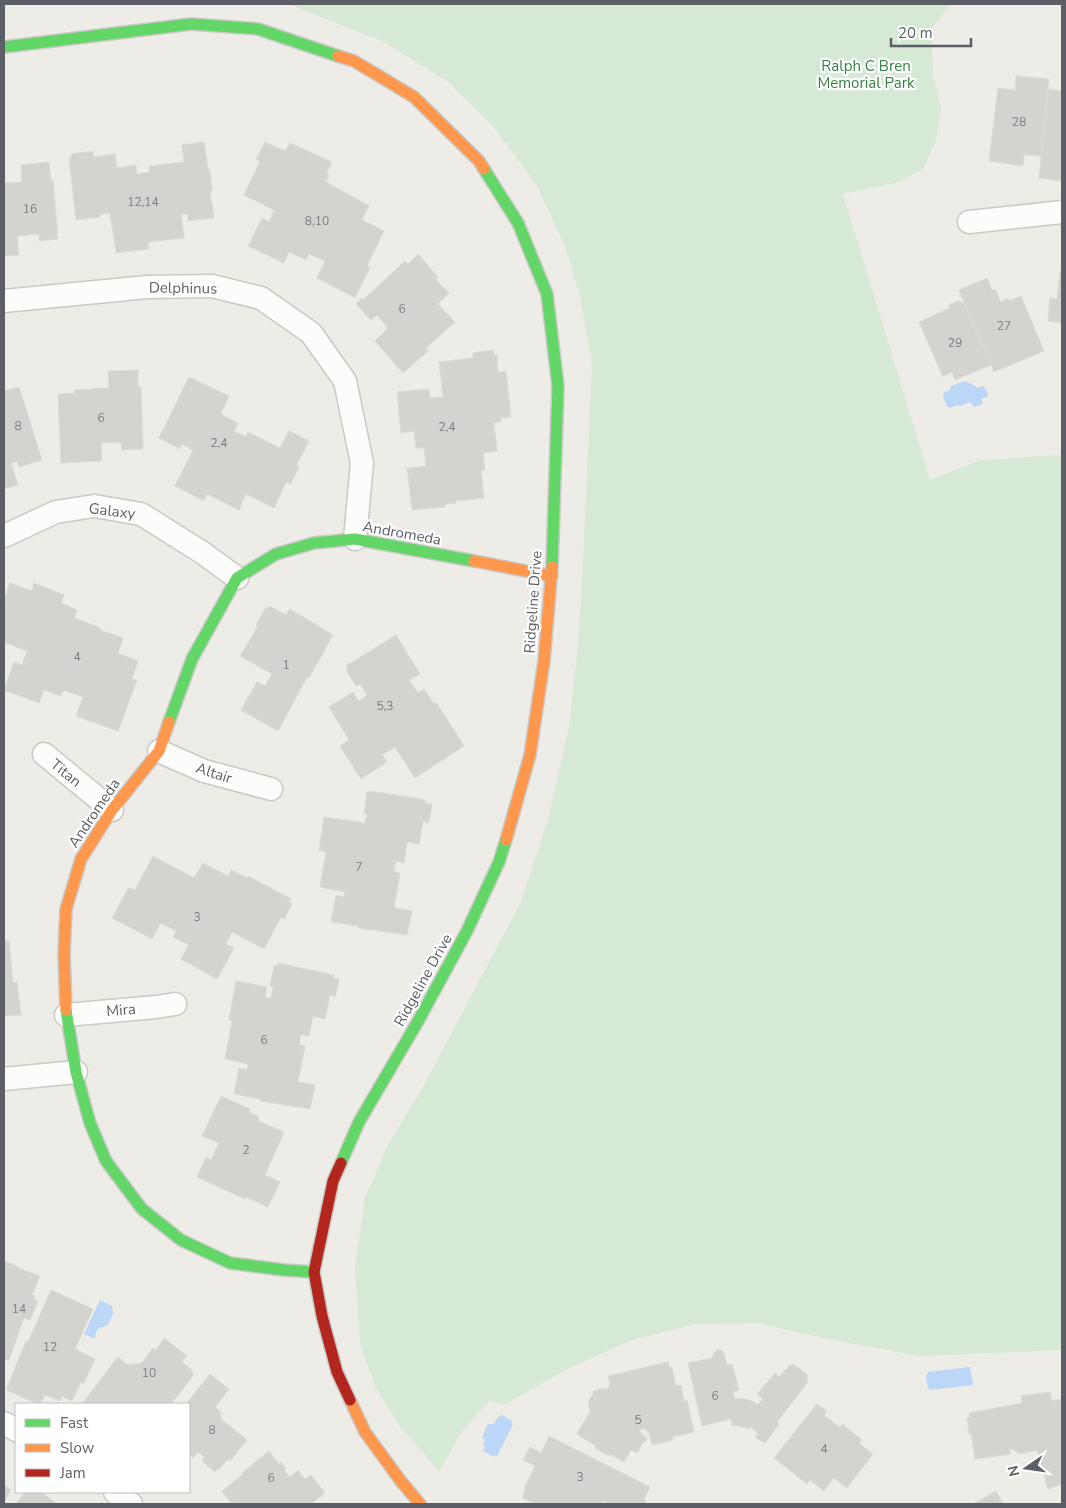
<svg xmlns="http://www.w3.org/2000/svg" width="1066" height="1508" font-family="'Nunito Sans',sans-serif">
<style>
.green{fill:#d5e9d5}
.water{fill:#bbd6f7}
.building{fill:#d3d3d0;stroke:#dcdbd6}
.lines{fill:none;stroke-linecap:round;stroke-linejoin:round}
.street-casing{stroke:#c9c9c7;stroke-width:25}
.fast-casing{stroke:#c9c9c8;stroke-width:14}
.slow-casing{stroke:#c9c9c8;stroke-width:14}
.jam-casing{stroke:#c9c9c8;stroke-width:14}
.street{stroke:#fcfcfb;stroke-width:22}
.fast{stroke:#63d668;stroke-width:11}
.slow{stroke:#ff974d;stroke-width:11}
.jam{stroke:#b3261e;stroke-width:11}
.labels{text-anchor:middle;stroke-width:4.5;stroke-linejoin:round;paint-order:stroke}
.number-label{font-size:12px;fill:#7b7d81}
.park-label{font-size:15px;fill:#358342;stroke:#fff}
.street-label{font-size:15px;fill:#5c5f65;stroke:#fff}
</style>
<rect width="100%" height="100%" fill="#edece7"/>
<path class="green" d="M 288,4 L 950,4 L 931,30 L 933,75 L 941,108 L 936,140 L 924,168 L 899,182 L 843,194 L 930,480 L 981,460 L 1062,455 L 1062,1350 L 920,1356 L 833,1340 L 756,1323 L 695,1324 L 632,1340 L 567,1369 L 504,1405 L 490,1400 L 462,1431 L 439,1471 L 399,1425 L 375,1386 L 360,1345 L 355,1268 L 365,1198 L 389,1143 L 423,1087 L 520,904 L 549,816 L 569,727 L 577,656 L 582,584 L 592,364 L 580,296 L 565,246 L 537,186 L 493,126 L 447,81 L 382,41 Z"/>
<path class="water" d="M 965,381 L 979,388 L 982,386 L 985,388 L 988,394 L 987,397 L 981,399 L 983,404 L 974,407 L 970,402 L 959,406 L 957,405 L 950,408 L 947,406 L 943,396 L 944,392 L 950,390 L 951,386 Z
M 100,1300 L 112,1306 L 113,1314 L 107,1326 C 98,1327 95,1330 95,1339 L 84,1334 Z
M 970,1367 L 973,1385 L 930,1390 L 930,1388 L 928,1389 L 926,1375 L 928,1374 L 928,1372 Z
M 502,1415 L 512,1421 L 511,1423 L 513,1425 L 497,1456 L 495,1455 L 494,1457 L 483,1451 L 485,1447 L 483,1445 L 485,1440 L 482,1438 L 488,1424 L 494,1424 L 498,1417 Z"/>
<path class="building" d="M 1016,76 L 1049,79 L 1041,156 L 1024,155 L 1023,166 L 989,161 L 998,88 L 1015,90 Z
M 1048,89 L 1062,91 L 1062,181 L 1039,178 Z
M 204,142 L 208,169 L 210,169 L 212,191 L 210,191 L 214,218 L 188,221 L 187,214 L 181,214 L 184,238 L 148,242 L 149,249 L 116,253 L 110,213 L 100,214 L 100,217 L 76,220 L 69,158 L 72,158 L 71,154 L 93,151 L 94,157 L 115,154 L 117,168 L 136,165 L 137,174 L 150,172 L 149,166 L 184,162 L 182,145 Z
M 265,142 L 285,151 L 290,143 L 332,162 L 326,174 L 329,175 L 326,182 L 369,206 L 362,220 L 384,231 L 367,266 L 370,268 L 355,298 L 317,278 L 325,261 L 309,254 L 306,260 L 289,252 L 284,263 L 248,246 L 262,218 L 269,222 L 274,210 L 244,195 L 260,161 L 256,159 Z
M 49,162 L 51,180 L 53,180 L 58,239 L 39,241 L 39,234 L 17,236 L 19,255 L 4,256 L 4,183 L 22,182 L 21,165 Z
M 418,254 L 438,277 L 435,279 L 449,293 L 438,304 L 455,322 L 426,348 L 428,351 L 403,373 L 375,341 L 388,328 L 377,315 L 371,320 L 356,304 L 361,298 L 363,300 L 405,261 L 408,264 Z
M 1060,271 L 1062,272 L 1062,323 L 1048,321 L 1050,298 L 1057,299 Z
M 987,278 L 992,290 L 995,289 L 1001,302 L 1008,298 L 1009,301 L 1021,296 L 1044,351 L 994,372 L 959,290 Z
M 960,300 L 962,303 L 964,302 L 991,365 L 955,380 L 952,372 L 943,377 L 919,322 L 950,308 L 949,305 Z
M 493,350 L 494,355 L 497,355 L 498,372 L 506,371 L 511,417 L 501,418 L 501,422 L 494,423 L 497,451 L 483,453 L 485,470 L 481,471 L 484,498 L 456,501 L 456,503 L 445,504 L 445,507 L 412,510 L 407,468 L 426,466 L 424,448 L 416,448 L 414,431 L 401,433 L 397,392 L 429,389 L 430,398 L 443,397 L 439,362 L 473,358 L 473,353 Z
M 138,370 L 138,387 L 141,387 L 143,449 L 122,450 L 121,442 L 101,443 L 102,461 L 61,463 L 58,394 L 75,393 L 75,390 L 109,388 L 108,371 Z
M 189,377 L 229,396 L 221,414 L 238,423 L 234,431 L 246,437 L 248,432 L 280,448 L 289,431 L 309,441 L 296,466 L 299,467 L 291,484 L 286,482 L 274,508 L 246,494 L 239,510 L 207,494 L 204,501 L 175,486 L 193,450 L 182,444 L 180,449 L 159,438 Z
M 19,387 L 42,460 L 19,467 L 17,461 L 11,463 L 18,485 L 4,489 L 4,391 Z
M 10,583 L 32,591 L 34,583 L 64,595 L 61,603 L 77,610 L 74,618 L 101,628 L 100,630 L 123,638 L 118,653 L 138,661 L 132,679 L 137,680 L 118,731 L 76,716 L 83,697 L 64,690 L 61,696 L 44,690 L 39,703 L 4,690 L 14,662 L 22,665 L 27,651 L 4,642 L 4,609 L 5,605 L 4,605 L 4,600 Z
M 270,606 L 286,615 L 290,609 L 333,635 L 309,678 L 307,677 L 278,731 L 241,710 L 257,682 L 265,686 L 272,674 L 240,656 L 258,626 L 256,625 L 266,607 L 268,609 Z
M 396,635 L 420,674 L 409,680 L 418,693 L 424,689 L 434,704 L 436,702 L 464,746 L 415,778 L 395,747 L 382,755 L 387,762 L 361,779 L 340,746 L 349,740 L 329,707 L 353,692 L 359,701 L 367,695 L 360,684 L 356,686 L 346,670 L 348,669 L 346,666 Z
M 370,791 L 426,800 L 425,803 L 432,804 L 429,823 L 423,822 L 419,844 L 407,842 L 404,863 L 396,861 L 394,872 L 400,873 L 394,908 L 412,911 L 407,935 L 358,928 L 358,926 L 331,922 L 336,895 L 344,897 L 345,892 L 320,887 L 326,852 L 319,850 L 324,817 L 365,823 L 367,814 L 364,813 L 367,792 L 370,792 Z
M 153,856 L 194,878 L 203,863 L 228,876 L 231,870 L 247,878 L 248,876 L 291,899 L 289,902 L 292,904 L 284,919 L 281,917 L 264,949 L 232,932 L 226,944 L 234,948 L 217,979 L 181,959 L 189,945 L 173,937 L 176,931 L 161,923 L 152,939 L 112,918 L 128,888 L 135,890 Z
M 4,941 L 9,941 L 13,983 L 17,982 L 21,1015 L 4,1016 Z
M 278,963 L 334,975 L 333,978 L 339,979 L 335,997 L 330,995 L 325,1019 L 313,1016 L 309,1036 L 301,1034 L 299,1045 L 305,1046 L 298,1082 L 315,1085 L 310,1109 L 260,1101 L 261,1099 L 234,1094 L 239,1068 L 247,1070 L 248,1064 L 225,1059 L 232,1021 L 229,1020 L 236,981 L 267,987 L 265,997 L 271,998 L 273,987 L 270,986 L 274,966 L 278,966 Z
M 221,1096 L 250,1109 L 249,1112 L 259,1117 L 258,1121 L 284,1132 L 265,1175 L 280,1182 L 268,1207 L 246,1197 L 245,1199 L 197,1177 L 206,1157 L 211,1160 L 219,1143 L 202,1136 Z
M 5,1261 L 17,1266 L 18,1268 L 40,1276 L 32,1295 L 35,1296 L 34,1299 L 38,1301 L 30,1320 L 24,1318 L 9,1360 L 4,1359 L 4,1262 Z
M 51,1290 L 93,1309 L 75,1349 L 95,1359 L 84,1383 L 81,1382 L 72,1401 L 62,1396 L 60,1401 L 45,1395 L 40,1404 L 38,1404 L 6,1390 L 26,1341 L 28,1342 Z
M 164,1338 L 187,1356 L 182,1362 L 192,1370 L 193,1376 L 171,1404 L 82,1404 L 118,1357 L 128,1365 L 142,1363 L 153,1348 L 156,1350 Z
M 717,1350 L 721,1350 L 724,1353 L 727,1365 L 732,1364 L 739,1390 L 733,1392 L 735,1399 L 740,1398 L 753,1401 L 757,1405 L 763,1399 L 757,1394 L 775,1373 L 779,1377 L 789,1366 L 793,1364 L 808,1375 L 807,1383 L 777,1422 L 779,1424 L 765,1443 L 755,1437 L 758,1433 L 751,1427 L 749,1429 L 735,1425 L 732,1426 L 731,1419 L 702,1426 L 688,1363 L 712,1358 L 714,1353 Z
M 668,1362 L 670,1368 L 672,1367 L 676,1386 L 681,1385 L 684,1401 L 687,1400 L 694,1432 L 672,1437 L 673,1440 L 652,1445 L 649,1433 L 643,1428 L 639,1431 L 647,1438 L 646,1442 L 644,1441 L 637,1453 L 631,1450 L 624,1462 L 610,1454 L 609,1456 L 595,1448 L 596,1446 L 577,1434 L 590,1412 L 588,1403 L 594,1391 L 604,1388 L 606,1390 L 610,1384 L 608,1376 Z
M 210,1374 L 229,1389 L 215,1407 L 220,1411 L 222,1420 L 247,1440 L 230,1461 L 228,1459 L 218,1470 L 217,1469 L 215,1472 L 202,1461 L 204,1457 L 198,1452 L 193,1458 L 189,1454 L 189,1404 L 186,1404 Z
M 1050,1392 L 1052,1401 L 1062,1399 L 1062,1484 L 1048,1489 L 1037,1450 L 1020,1454 L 1012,1449 L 1009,1450 L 1011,1454 L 975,1459 L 971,1433 L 969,1434 L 967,1418 L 970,1417 L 969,1413 L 1022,1403 L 1021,1396 Z
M 817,1404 L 827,1411 L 824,1415 L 840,1428 L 842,1424 L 862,1440 L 859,1443 L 873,1454 L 847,1488 L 834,1478 L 824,1491 L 810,1480 L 807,1484 L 774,1458 Z
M 549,1436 L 650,1487 L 644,1499 L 646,1501 L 645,1504 L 609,1504 L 603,1501 L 601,1504 L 535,1504 L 522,1498 L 526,1489 L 524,1488 L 535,1466 L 523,1460 L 530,1447 L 541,1453 Z
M 269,1451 L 279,1464 L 281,1462 L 286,1468 L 284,1470 L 290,1477 L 298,1470 L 305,1479 L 311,1475 L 325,1493 L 312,1503 L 312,1504 L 242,1504 L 241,1502 L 237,1504 L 232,1504 L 222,1491 L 243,1474 L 242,1473 Z
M 4,1485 L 11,1490 L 4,1503 Z
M 996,1491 L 1003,1504 L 973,1504 Z
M 25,1492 L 41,1492 L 55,1502 L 53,1504 L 16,1504 Z"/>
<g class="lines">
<defs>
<path id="street" d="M 969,222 L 1062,212
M 4,301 L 147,287 L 212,286 L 261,298 L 311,333 L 345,381 L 362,463 L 355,539
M 4,536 L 56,512 L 94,506 L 141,514 L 203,553 L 237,578
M 159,751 L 204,771 L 271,789
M 44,754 L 112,810
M 66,1015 L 156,1007 L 175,1004
M 4,1079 L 76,1072
M 4,1423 L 16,1430
M 115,1492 L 131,1504"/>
<path id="fast" d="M 4,47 L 191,24 L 258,29 L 338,56
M 484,169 L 518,223 L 547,294 L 558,386 L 552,567
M 169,722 L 192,659 L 237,578 L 276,554 L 314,543 L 355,539 L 474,561
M 66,1010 L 76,1072 L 90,1123 L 106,1161 L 142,1209 L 181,1240 L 230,1263 L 284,1270 L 314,1272
M 341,1163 L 359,1122 L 417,1023 L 467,931 L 499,862 L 506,840"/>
<path id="slow" d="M 338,56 L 354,61 L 414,97 L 479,161 L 484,169
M 474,561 L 552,576
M 506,840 L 530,755 L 544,661 L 552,567
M 66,1010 L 64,954 L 66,909 L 81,859 L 112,810 L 159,751 L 169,722
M 350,1400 L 365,1432 L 400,1480 L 420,1504"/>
<path id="jam" d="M 341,1163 L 333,1181 L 314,1272 L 322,1316 L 337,1372 L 350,1400"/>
</defs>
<use href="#street" class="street-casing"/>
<use href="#fast" class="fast-casing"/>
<use href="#slow" class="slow-casing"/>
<use href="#jam" class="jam-casing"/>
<use href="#street" class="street"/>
<use href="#fast" class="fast"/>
<use href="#slow" class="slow"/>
<use href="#jam" class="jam"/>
</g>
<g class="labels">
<g class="number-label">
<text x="1019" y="126">28</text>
<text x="143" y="206">12,14</text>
<text x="30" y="213">16</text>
<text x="317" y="225">8,10</text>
<text x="402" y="313">6</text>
<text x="1004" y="330">27</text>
<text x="955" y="347">29</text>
<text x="101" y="422">6</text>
<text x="18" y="430">8</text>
<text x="447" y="431">2,4</text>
<text x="219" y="447">2,4</text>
<text x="77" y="661">4</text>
<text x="286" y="669">1</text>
<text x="385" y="710">5,3</text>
<text x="359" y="871">7</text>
<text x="197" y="921">3</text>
<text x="264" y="1044">6</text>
<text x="246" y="1154">2</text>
<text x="19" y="1313">14</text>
<text x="50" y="1351">12</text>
<text x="149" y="1377">10</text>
<text x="715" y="1400">6</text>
<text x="638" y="1424">5</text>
<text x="212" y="1434">8</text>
<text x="824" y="1453">4</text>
<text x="580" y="1481">3</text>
<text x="271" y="1482">6</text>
</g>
<g class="park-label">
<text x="866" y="71">Ralph C Bren<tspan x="866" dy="17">Memorial Park</tspan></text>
</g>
<g class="street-label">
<text transform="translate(183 288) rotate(1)" y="5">Delphinus</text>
<text transform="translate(112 511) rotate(7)" y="5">Galaxy</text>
<text transform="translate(402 533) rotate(10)" y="5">Andromeda</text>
<text transform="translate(533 602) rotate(-86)" y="5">Ridgeline Drive</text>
<text transform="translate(66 773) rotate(39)" y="5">Titan</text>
<text transform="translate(214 773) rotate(18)" y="5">Altair</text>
<text transform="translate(94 813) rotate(-56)" y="5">Andromeda</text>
<text transform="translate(423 980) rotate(-61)" y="5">Ridgeline Drive</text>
<text transform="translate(121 1010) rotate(-5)" y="5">Mira</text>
</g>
</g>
<rect width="1066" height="1508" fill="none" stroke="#5c5f65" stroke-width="10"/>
<rect x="15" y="1403" width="175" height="90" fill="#ffffff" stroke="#bebfc1"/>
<rect x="25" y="1419" width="25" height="8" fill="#63d668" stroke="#bebfc1"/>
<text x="60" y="1428" font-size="15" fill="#5c5f65">Fast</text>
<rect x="25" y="1444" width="25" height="8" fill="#ff974d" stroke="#bebfc1"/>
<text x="60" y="1453" font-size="15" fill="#5c5f65">Slow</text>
<rect x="25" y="1469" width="25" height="8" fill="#b3261e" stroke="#bebfc1"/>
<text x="60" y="1478" font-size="15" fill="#5c5f65">Jam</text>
<g transform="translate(1026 1468) rotate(257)" stroke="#ffffff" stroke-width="4" paint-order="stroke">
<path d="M0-4L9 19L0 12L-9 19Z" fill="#5c5f65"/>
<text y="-8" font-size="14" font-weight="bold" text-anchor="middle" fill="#5c5f65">N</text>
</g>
<path d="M891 38v8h80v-8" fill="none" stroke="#5c5f65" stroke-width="2.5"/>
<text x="898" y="38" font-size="15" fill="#5c5f65" stroke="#ffffff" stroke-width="4" paint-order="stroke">20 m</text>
</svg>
